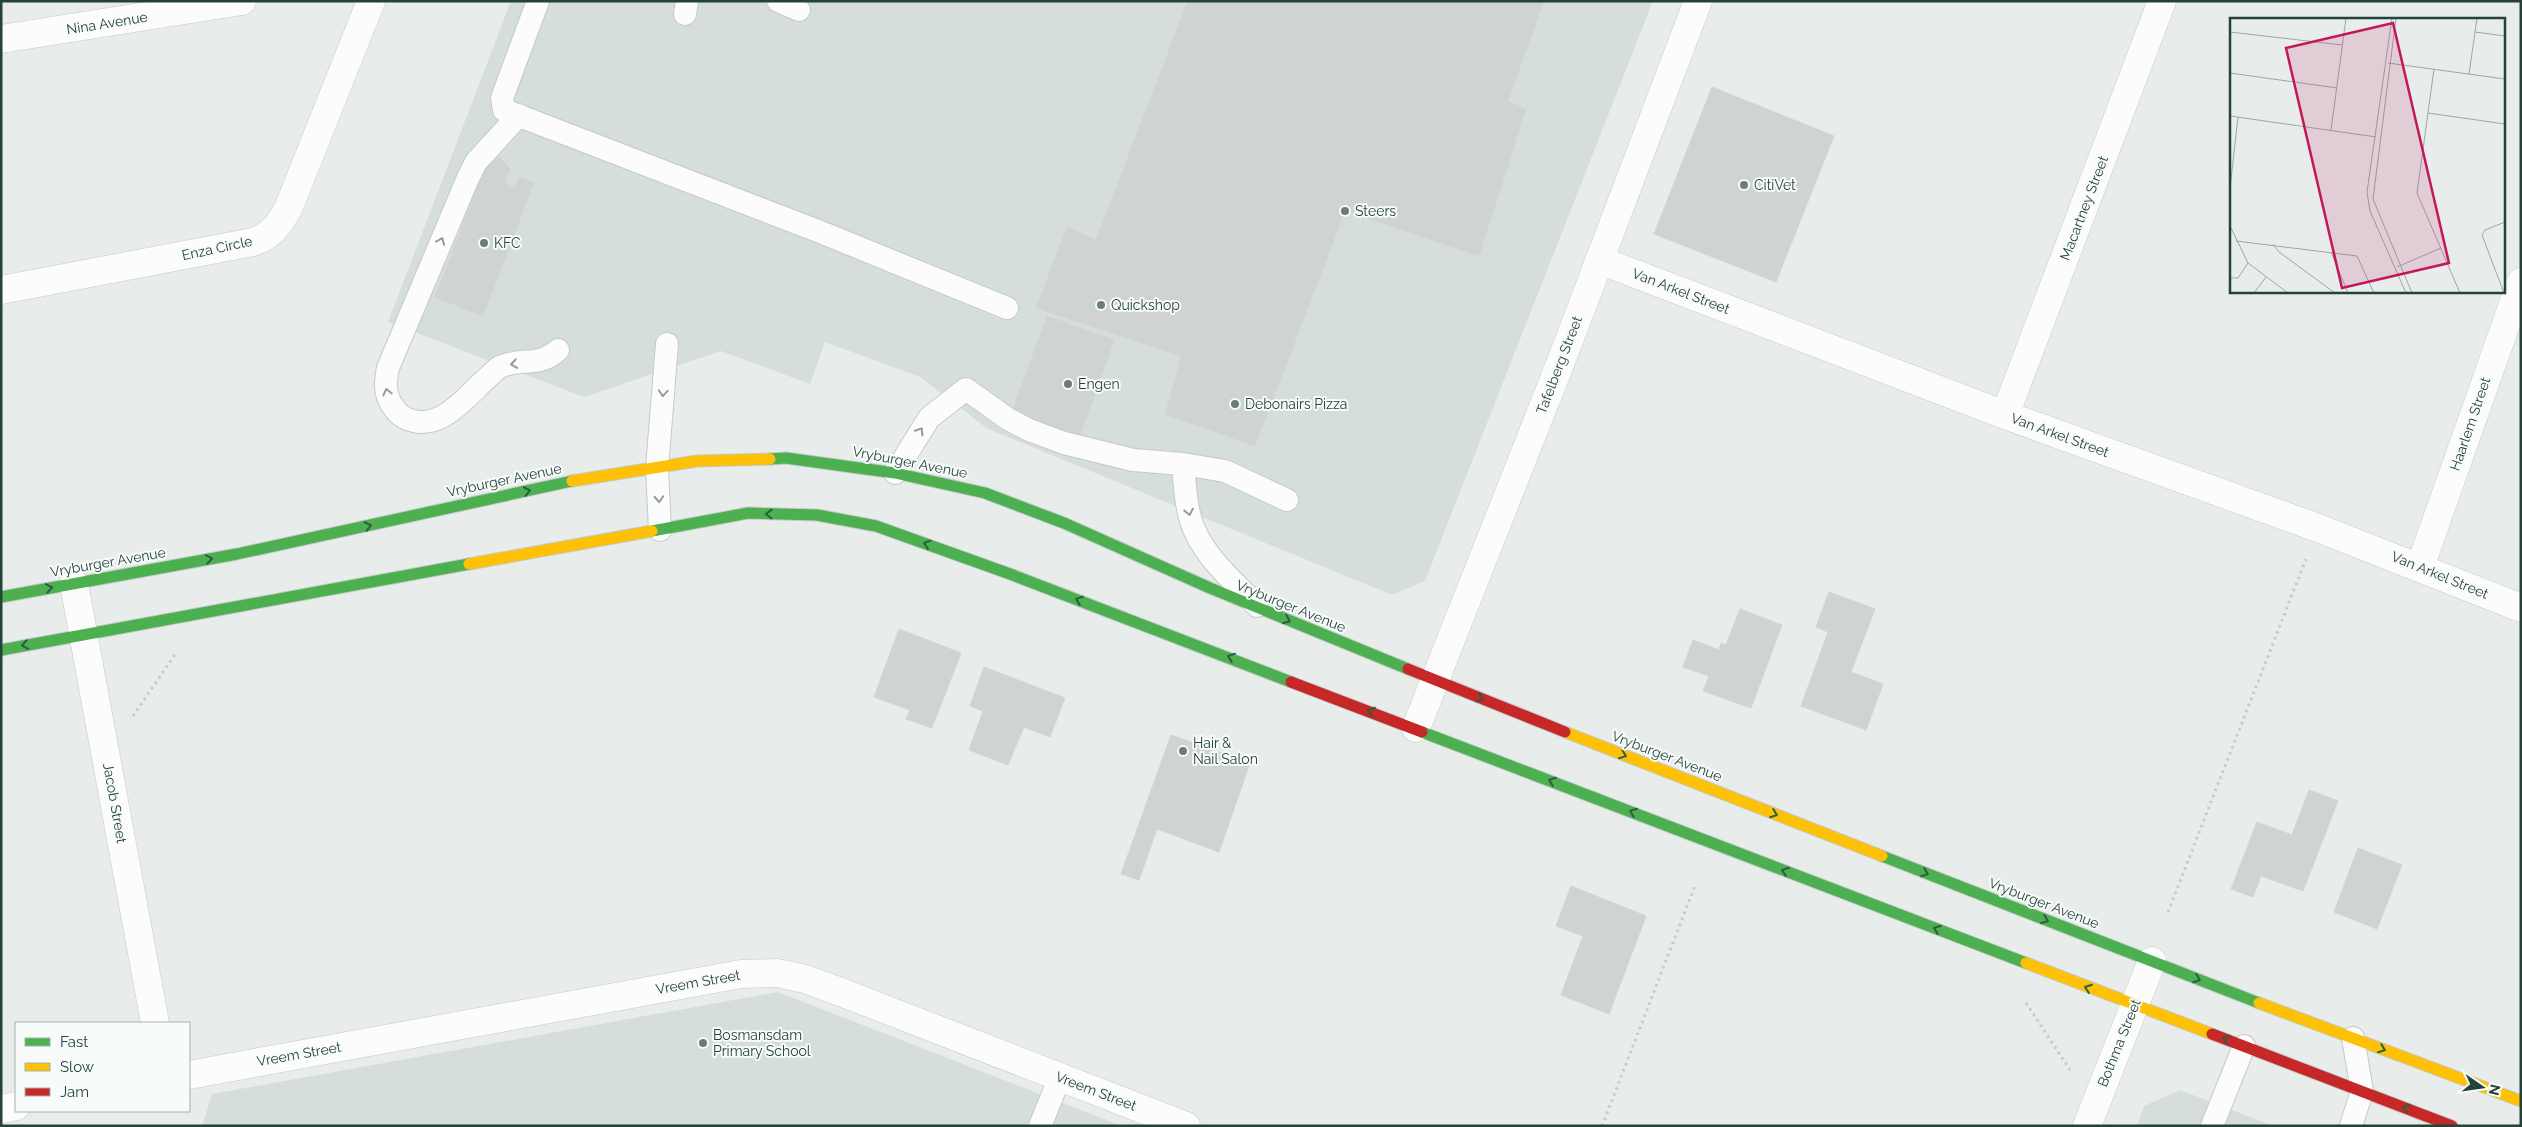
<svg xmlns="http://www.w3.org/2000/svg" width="2522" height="1127" font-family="Raleway,sans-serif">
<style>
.built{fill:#d6dedb}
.building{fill:#cfd4d2;stroke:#d1d6d4}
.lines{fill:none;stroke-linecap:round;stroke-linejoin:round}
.lane-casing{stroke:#c5cac8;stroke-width:24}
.street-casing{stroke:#c5cac8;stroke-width:29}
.fast-casing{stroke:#c3cbc8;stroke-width:13}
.slow-casing{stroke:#c3cbc8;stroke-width:13}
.jam-casing{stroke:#c3cbc8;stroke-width:13}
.path{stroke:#c3ccca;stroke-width:3;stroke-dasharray:2.5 4;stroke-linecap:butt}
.lane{stroke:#fcfcfc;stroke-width:22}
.street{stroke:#fcfcfc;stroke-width:28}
.fast{stroke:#4caf50;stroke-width:11}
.slow{stroke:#ffc107;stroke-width:11}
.jam{stroke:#c62828;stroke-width:11}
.oneway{stroke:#909f9b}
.oneway2{stroke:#2e5d40}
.poi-dot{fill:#697e78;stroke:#f7fbf9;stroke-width:2}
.labels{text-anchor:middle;stroke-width:4;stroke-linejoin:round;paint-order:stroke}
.street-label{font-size:14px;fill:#24423a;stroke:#f7fbf9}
.poi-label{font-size:14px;fill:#24423a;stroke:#f7fbf9;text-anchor:start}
.inset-road{fill:none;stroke:#9aa9a4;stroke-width:1}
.view{fill:#c2185b;fill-opacity:0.15;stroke:#c2185b;stroke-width:2.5}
.inset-edge{fill:none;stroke:#24423a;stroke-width:2.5}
</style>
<rect width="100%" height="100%" fill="#e8edeb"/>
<path class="built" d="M 511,1 L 1653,1 L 1425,581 L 1392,595 L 988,429 L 920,377 L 825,342 L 810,384 L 721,351 L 584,397 L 388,322 Z
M 778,992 L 1122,1126 L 202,1126 L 212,1094 Z
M 2180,1090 L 2273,1126 L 2137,1126 L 2144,1106 Z"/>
<path class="building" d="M 1188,1 L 1544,1 L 1508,101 L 1526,109 L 1479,256 L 1345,211 L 1255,446 L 1165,414 L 1182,356 L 1036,308 L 1067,227 L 1096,240 Z
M 1712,87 L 1834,136 L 1776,282 L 1654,234 Z
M 499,157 L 510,168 L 504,183 L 515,188 L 519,177 L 534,183 L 483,316 L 435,297 L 485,168 Z
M 1047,316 L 1114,340 L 1080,436 L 1012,412 Z
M 1829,592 L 1875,609 L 1851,672 L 1883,684 L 1866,730 L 1801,706 L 1828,632 L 1816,627 Z
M 1740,609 L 1782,625 L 1751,708 L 1703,691 L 1709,676 L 1683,667 L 1693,640 L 1719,650 L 1721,643 L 1726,645 Z
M 899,629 L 961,653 L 932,728 L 906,719 L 910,710 L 874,697 Z
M 984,667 L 1065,698 L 1050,737 L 1024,727 L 1008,765 L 969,750 L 983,711 L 970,706 Z
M 1171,735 L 1250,763 L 1219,852 L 1157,829 L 1139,880 L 1121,874 Z
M 2309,790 L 2338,801 L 2303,891 L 2261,876 L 2253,897 L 2231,889 L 2257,822 L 2292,835 Z
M 2358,848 L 2402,865 L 2377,929 L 2334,912 Z
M 1571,886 L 1646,916 L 1609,1014 L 1561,995 L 1583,936 L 1556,926 Z"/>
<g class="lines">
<defs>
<path id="lane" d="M 538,1 L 502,98 L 504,110 L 818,231 L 1007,308
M 778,1 L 799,10
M 685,14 L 687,1
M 519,115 L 476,162 L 468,178 L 388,368 C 384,386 385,399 398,413 C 403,418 412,421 419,422 C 446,424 468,395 487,378 C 491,375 496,368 502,366 C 523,358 540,367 558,350
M 1183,464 C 1185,483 1185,503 1191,521 C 1202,556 1233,580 1257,606
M 895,473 L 929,418 L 966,389 L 1008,419 L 1029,430 L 1064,443 L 1133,460 L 1183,464 L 1225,471 L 1287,500
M 660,530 L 657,468 L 667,344
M 1040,1126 L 1060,1077
M 2212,1126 L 2244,1046
M 2351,1126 L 2362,1091 L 2353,1038"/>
<path id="street" d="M 1,39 L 242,1
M 1599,260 L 2005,415 L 2318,528 L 2521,608
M 1,290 L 253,242 C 271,236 278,226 288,209 L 371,1
M 2005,415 L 2162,1
M 2420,567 L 2521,282
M 74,584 L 155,1023
M 1416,728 L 1562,359 L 1698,1
M 189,1075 L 741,974 L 777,973 L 805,979 L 838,991 L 1186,1126
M 1,1109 L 16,1106
M 2087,1126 L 2152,961"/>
<path id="fast" d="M 770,459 L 786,458 L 895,473 L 985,493 L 1064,523 L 1210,588 L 1408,669
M 652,531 L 748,513 L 817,515 L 876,526 L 1010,574 L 1291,682
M 1,597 L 237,554 L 572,481
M 1,650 L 469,564
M 1422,732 L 2026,963
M 1882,856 L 2259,1003"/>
<path id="slow" d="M 572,481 L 697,461 L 770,459
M 469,564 L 652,531
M 1565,732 L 1882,856
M 2026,963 L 2212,1034
M 2259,1003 L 2521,1101"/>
<path id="jam" d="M 1408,669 L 1565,732
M 1291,682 L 1422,732
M 2212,1034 L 2452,1126"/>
</defs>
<use href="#lane" class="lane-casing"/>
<use href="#street" class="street-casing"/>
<use href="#fast" class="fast-casing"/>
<use href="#slow" class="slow-casing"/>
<use href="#jam" class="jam-casing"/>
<path class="path" d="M 133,716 L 176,653
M 2168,912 L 2306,559
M 2026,1003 L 2070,1070
M 1602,1126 L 1696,883"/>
<use href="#lane" class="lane"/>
<use href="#street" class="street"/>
<use href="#fast" class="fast"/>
<use href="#slow" class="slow"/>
<use href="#jam" class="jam"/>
</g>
<defs><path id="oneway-chevron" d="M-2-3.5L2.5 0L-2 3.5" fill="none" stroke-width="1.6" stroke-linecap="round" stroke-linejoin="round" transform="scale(1.25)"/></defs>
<g class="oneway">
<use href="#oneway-chevron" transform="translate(441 241) rotate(-67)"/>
<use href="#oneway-chevron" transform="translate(514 364) rotate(171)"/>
<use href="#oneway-chevron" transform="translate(387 392) rotate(-103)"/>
<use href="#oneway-chevron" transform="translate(663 393) rotate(94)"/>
<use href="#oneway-chevron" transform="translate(920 431) rotate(-58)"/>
<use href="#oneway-chevron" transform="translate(659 499) rotate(87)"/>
<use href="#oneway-chevron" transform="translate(1189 512) rotate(79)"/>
</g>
<g class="oneway2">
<use href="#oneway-chevron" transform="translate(527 491) rotate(-12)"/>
<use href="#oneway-chevron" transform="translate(769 514) rotate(-179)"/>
<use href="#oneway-chevron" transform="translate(368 526) rotate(-12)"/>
<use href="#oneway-chevron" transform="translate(927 544) rotate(-161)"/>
<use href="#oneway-chevron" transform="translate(209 559) rotate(-10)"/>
<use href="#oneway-chevron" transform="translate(49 588) rotate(-10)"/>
<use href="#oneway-chevron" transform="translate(1079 600) rotate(-159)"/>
<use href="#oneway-chevron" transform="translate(1287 620) rotate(22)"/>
<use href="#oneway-chevron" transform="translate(25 645) rotate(169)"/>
<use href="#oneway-chevron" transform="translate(1231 657) rotate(-159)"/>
<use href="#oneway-chevron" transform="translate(1480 698) rotate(22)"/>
<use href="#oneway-chevron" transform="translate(1371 711) rotate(-159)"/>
<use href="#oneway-chevron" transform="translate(1623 755) rotate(21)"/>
<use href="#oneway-chevron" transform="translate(1552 781) rotate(-159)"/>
<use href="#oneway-chevron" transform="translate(1633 812) rotate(-159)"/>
<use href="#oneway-chevron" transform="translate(1774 814) rotate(21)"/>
<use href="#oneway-chevron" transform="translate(1785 871) rotate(-159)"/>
<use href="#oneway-chevron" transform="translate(1925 873) rotate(21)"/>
<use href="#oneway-chevron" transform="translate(2045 920) rotate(22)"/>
<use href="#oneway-chevron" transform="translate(1937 929) rotate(-159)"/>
<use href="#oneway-chevron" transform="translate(2197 979) rotate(21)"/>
<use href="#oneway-chevron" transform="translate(2088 988) rotate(-160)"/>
<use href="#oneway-chevron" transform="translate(2226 1039) rotate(-159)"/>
<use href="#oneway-chevron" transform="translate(2382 1049) rotate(21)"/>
<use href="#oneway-chevron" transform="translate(2406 1108) rotate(-159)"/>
</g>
<g class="poi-dot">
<circle cx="1744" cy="185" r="5"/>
<circle cx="1345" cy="211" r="5"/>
<circle cx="484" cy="243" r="5"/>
<circle cx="1101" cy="305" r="5"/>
<circle cx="1068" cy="384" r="5"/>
<circle cx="1235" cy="404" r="5"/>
<circle cx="1183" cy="751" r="5"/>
<circle cx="703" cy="1043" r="5"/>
</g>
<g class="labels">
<g class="street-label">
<text transform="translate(107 23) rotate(-9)" y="5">Nina Avenue</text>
<text transform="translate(2084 208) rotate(-69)" y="5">Macartney Street</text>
<text transform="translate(217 248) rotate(-12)" y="5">Enza Circle</text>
<text transform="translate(1681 291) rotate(21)" y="5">Van Arkel Street</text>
<text transform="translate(1559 365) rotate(-69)" y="5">Tafelberg Street</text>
<text transform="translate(2470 424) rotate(-71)" y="5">Haarlem Street</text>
<text transform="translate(2060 435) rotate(20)" y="5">Van Arkel Street</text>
<text transform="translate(910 462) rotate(11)" y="5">Vryburger Avenue</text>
<text transform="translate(504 480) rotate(-12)" y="5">Vryburger Avenue</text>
<text transform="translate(108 562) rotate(-10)" y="5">Vryburger Avenue</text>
<text transform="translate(2440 575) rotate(22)" y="5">Van Arkel Street</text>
<text transform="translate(1291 606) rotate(22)" y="5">Vryburger Avenue</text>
<text transform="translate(1667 756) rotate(21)" y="5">Vryburger Avenue</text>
<text transform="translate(115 803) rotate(80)" y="5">Jacob Street</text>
<text transform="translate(2044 903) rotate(21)" y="5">Vryburger Avenue</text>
<text transform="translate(698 982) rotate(-10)" y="5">Vreem Street</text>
<text transform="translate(2119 1043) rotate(-68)" y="5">Bothma Street</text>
<text transform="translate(299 1054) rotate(-10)" y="5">Vreem Street</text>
<text transform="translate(1096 1091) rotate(21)" y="5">Vreem Street</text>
</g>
<g class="poi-label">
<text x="1754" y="190">CitiVet</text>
<text x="1355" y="216">Steers</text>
<text x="494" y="248">KFC</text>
<text x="1111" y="310">Quickshop</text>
<text x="1078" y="389">Engen</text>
<text x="1245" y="409">Debonairs Pizza</text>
<text x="1193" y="748">Hair &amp;<tspan x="1193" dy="16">Nail Salon</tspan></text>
<text x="713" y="1040">Bosmansdam<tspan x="713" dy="16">Primary School</tspan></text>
</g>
</g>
<g transform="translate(2230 18)">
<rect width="275" height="275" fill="#e8edeb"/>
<path class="inset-road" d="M 162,0 L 137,174 L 140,193 L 176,275M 166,0 L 143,181 L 182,275M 0,14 L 112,27M 245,14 L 275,18M 158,45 L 275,61M 204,51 L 187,175 L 230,275M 0,55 L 107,70M 239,56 L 247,0M 198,95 L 275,106M 0,98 L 146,119M 101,112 L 116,0M 0,170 L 8,99M 0,208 L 18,245 L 58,275M 6,223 L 127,238 L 144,275M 43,226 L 49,234 L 105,275M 101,234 L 118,275M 167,249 L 211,230M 0,260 L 8,260 L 18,245M 24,275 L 36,259M 274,275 L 252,217 L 255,212 L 275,204"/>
<path class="view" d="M 163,5 L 219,245 L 112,270 L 56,30 Z"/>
<rect width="275" height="275" class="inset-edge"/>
</g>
<rect width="2522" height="1127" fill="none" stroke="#24423a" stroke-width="5"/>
<rect x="15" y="1022" width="175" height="90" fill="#f7fbf9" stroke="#a3b1ad"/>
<rect x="25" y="1038" width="25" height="8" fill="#4caf50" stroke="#a3b1ad"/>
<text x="60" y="1047" font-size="15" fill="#24423a">Fast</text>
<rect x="25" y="1063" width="25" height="8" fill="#ffc107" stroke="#a3b1ad"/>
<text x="60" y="1072" font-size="15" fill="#24423a">Slow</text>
<rect x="25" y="1088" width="25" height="8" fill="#c62828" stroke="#a3b1ad"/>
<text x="60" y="1097" font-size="15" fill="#24423a">Jam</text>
<g transform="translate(2482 1087) rotate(103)" stroke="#f7fbf9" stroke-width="4" paint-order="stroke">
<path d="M0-4L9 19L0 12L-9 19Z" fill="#24423a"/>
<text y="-8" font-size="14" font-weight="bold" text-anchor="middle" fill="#24423a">N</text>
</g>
</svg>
